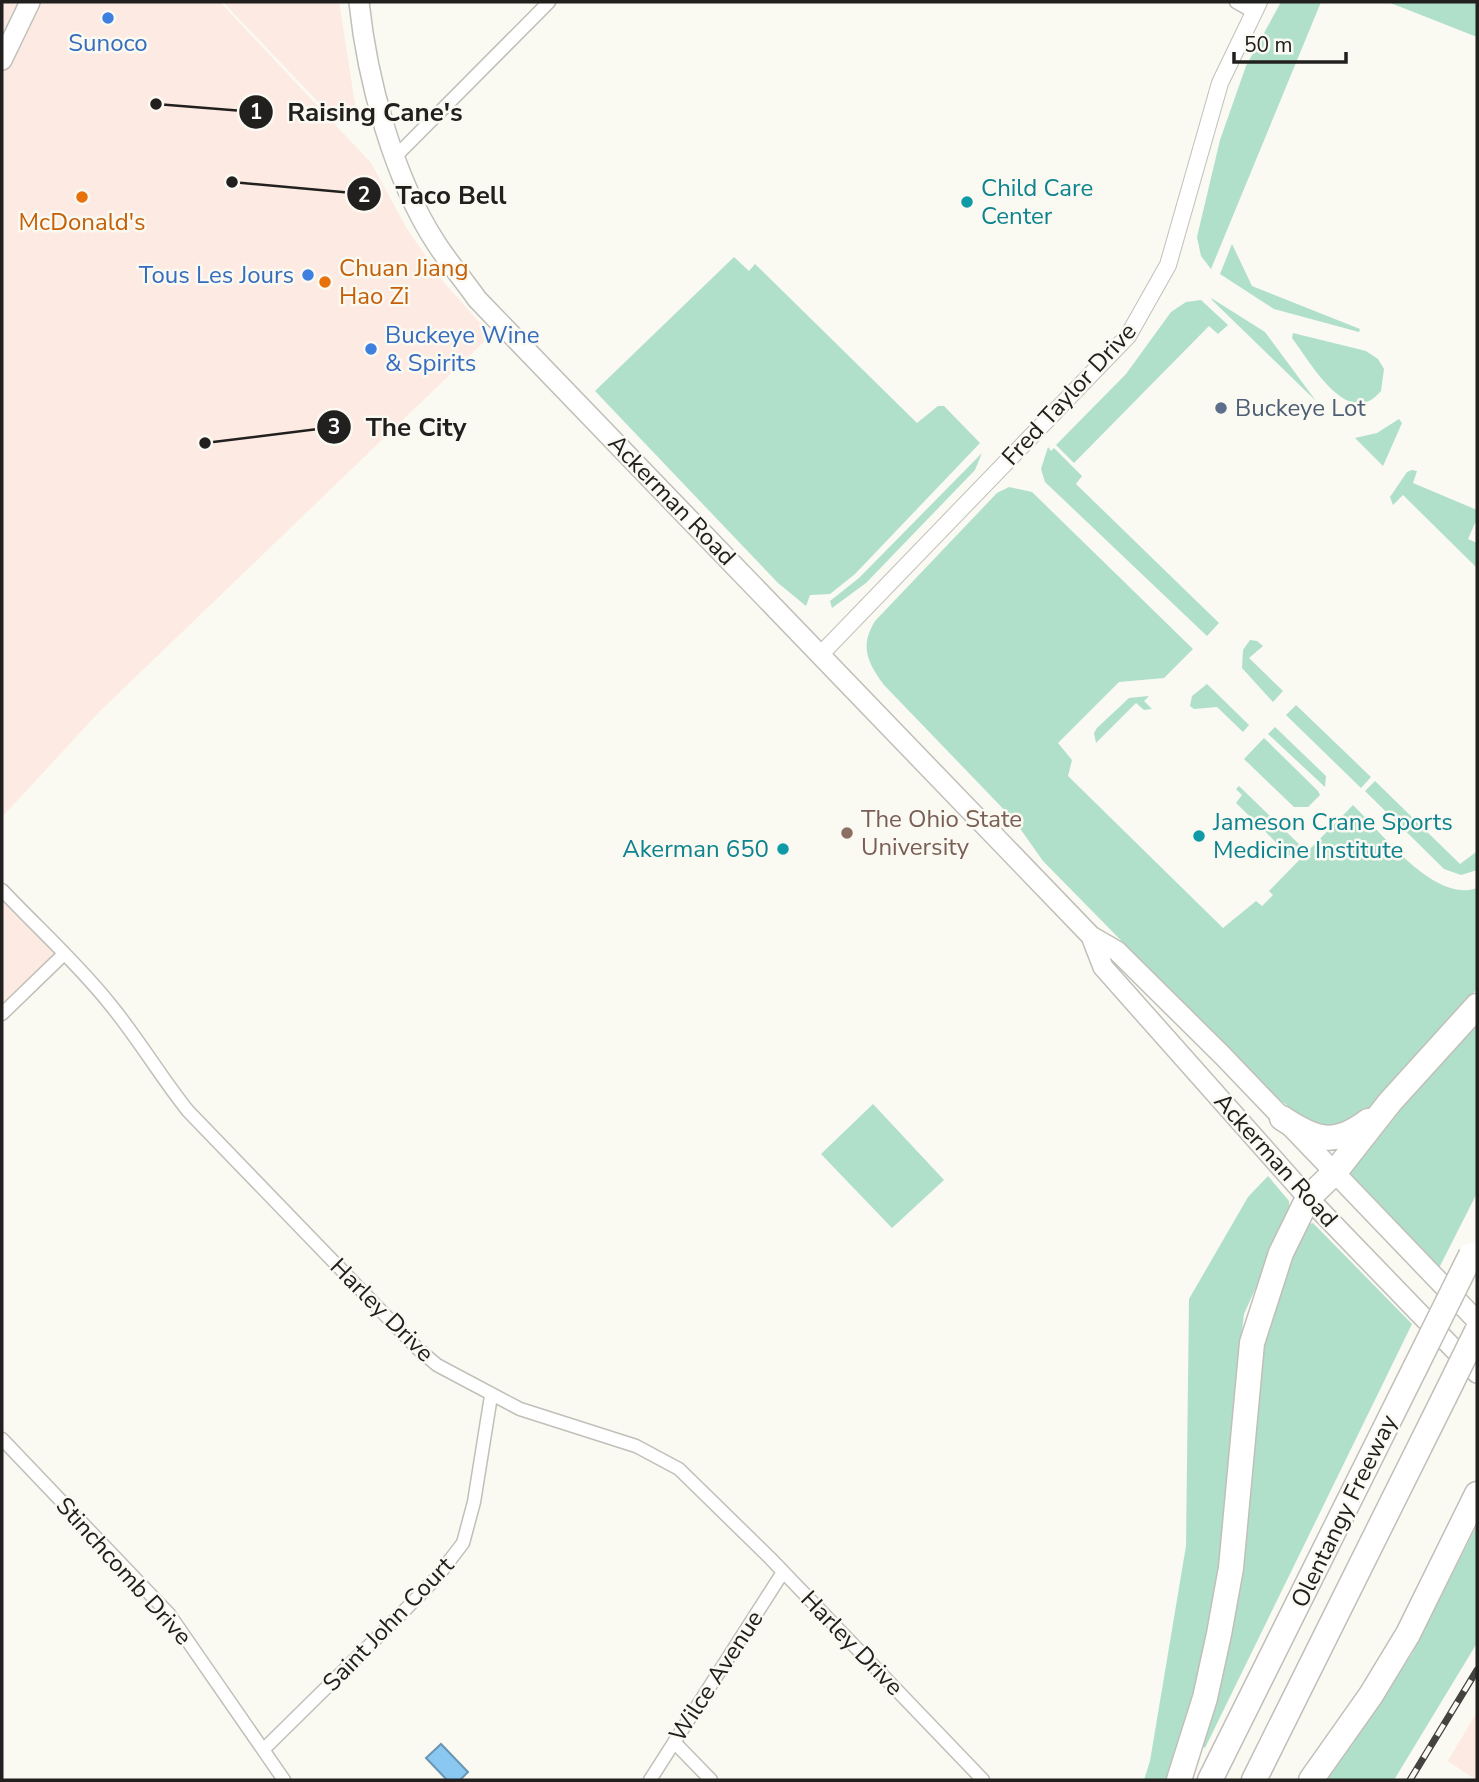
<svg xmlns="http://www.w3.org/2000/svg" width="1479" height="1782" font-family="'Nunito Sans',sans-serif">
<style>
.commercial{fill:#fdeae2}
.green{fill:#b0e0c9}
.water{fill:#8ac8f2;stroke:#6a96b2;stroke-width:2}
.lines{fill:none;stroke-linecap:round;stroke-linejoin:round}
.minor-casing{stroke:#c1bfb9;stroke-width:15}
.tertiary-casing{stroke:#c1bfb9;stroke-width:18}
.secondary-casing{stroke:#c1bfb9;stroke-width:22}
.motorway-casing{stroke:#c1bfb9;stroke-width:27}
.minor{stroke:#fff;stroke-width:12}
.tertiary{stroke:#fff;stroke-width:16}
.secondary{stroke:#fff;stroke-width:19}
.motorway{stroke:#fff;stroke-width:24}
.rail-casing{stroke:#444340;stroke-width:7}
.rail{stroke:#faf9f2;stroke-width:4.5;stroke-dasharray:13;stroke-linecap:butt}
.motorway-bridge-casing{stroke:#c1bfb9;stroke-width:27;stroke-linecap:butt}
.motorway-bridge{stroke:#fff;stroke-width:24}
.shop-dot{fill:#3f7fe0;stroke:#faf9f2;stroke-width:2.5}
.food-dot{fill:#e8710a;stroke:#faf9f2;stroke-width:2.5}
.culture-dot{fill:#0f9aa8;stroke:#faf9f2;stroke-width:2.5}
.service-dot{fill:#5c6f8a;stroke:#faf9f2;stroke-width:2.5}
.education-dot{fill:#8d6e63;stroke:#faf9f2;stroke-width:2.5}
.labels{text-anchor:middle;stroke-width:5;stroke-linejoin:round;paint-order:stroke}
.shop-label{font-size:24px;fill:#366cbe;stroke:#faf9f2}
.culture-label{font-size:24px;fill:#0d838f;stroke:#faf9f2;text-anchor:start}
.food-label{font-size:24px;fill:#c56008;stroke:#faf9f2}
.street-label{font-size:24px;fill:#21201e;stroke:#faf9f2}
.service-label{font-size:24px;fill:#4e5e75;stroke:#faf9f2;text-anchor:start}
.education-label{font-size:24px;fill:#785e54;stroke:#faf9f2;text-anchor:start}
.leader{fill:none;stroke:#21201e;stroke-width:2.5}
.callout-dot{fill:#21201e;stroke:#faf9f2;stroke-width:2.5}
.mark-label{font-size:21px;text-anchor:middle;font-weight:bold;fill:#fff}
.callout-label{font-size:26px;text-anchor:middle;font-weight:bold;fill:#21201e;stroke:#faf9f2;stroke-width:5;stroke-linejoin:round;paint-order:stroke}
</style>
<rect width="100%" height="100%" fill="#faf9f2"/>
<path class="commercial" d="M 2,2 L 220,2 L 371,163 L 407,229 L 445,284 L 491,335 L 100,711 L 2,817 Z
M 223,2 L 339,2 L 356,110 L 325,109 Z
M 2,890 L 64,954 L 2,1014 Z
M 1477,1712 L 1477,1780 L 1476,1780 L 1448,1761 Z"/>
<path class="green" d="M 1281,2 L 1321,2 L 1211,269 L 1201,256 L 1197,237 L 1220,140 L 1246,66 Z
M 1388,2 L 1477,2 L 1477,37 Z
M 1232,244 L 1252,286 L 1360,329 L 1359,332 L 1274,309 L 1220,274 Z
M 734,257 L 749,271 L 755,264 L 917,423 L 938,406 L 944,406 L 980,443 L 855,574 L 830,594 L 810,595 L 806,606 L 778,583 L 595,391 Z
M 1211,298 L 1265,332 L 1316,401 L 1212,300 Z
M 1201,300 L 1228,325 L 1218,334 L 1209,326 L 1074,463 L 1056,445 L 1126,374 L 1171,312 L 1186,302 Z
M 1293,333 L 1366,351 L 1378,359 L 1384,369 L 1381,391 C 1348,431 1311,363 1292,338 Z
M 1399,419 L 1402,423 L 1383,466 L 1355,438 L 1377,433 Z
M 1048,447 L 1051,451 L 1054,448 L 1082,476 L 1076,484 L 1219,623 L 1207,636 L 1045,482 L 1041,469 Z
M 982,453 L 975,470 L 866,583 L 832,608 L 830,601 L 859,578 Z
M 1412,470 L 1417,471 L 1413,483 L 1477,510 L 1477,524 L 1475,523 L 1468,539 L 1477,543 L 1477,568 L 1403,495 L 1393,505 L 1390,497 L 1407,472 Z
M 1009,487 L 1032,492 L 1193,649 L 1164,678 L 1119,682 L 1058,743 L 1072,760 L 1068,776 L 1223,928 L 1256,901 L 1262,906 L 1273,895 L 1269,891 L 1353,805 C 1381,832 1435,904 1477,888 L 1477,989 L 1359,1121 L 1325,1133 L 1274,1096 L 1043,861 L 1014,820 L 884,685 C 868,663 859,647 875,621 L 997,493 Z
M 1250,640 L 1257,641 L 1263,646 L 1249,658 L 1283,691 L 1273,702 L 1242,668 L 1243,650 Z
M 1207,684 L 1249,725 L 1243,732 L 1217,707 L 1194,709 L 1190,706 L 1192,696 Z
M 1149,696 L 1144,701 L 1152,709 L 1144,710 L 1136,703 L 1096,743 L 1094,733 L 1097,728 L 1129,698 Z
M 1296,705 L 1371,777 L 1361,788 L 1286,715 Z
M 1275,727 L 1326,776 L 1325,787 L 1268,734 Z
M 1264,738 L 1318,791 L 1320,795 L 1308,807 L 1294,807 L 1244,759 Z
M 1375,781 L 1460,864 L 1476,852 L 1477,870 L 1461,875 L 1444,869 L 1365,791 Z
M 1239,786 L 1302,847 L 1292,858 L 1236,803 L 1242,795 L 1236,789 Z
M 1477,1022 L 1477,1193 L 1438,1270 L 1347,1173 L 1347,1165 Z
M 873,1104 L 944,1180 L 892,1228 L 821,1154 Z
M 1268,1176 L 1289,1201 L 1290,1212 L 1244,1314 L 1235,1389 L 1228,1494 L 1211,1623 L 1180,1746 L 1166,1780 L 1144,1780 L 1150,1761 L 1186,1546 L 1189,1299 L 1248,1197 Z
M 1313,1223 L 1412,1324 L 1205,1748 L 1198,1744 L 1267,1323 L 1283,1273 L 1308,1224 Z
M 1477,1525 L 1477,1643 L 1394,1780 L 1326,1780 L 1412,1654 Z"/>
<path class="water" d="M 441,1744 L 468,1772 L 460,1780 L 447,1780 L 426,1758 Z"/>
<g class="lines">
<defs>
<path id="minor" d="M 1236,2 L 1252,11
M 396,156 L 549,2
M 2,890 C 37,927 77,963 109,1003 C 138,1038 160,1076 188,1111 L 417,1348 L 437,1365 L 520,1409 L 636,1446 L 679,1469 L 770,1558 L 983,1780
M 2,1014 L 64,954
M 2,1439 L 169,1614 L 284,1780
M 674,1742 L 711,1780
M 264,1749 L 401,1614 L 437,1577 L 463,1543 L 474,1502 L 491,1396
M 650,1780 L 783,1572"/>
<path id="tertiary" d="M 821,654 L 1128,336 L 1168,265 L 1220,83 L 1259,2"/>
<path id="secondary" d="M 359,2 C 367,79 393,177 436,243 C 448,262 464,280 477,299 L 1091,936 L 1117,951 L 1223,1056 L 1477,1321
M 2,60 L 30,2
M 1091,936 L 1103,967 L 1308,1198 L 1477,1373"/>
<path id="motorway" d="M 1282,1118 C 1315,1140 1334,1147 1368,1121
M 1179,1780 L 1205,1698 L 1219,1634 L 1231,1568 L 1252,1343 L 1281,1253 L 1308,1198 L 1335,1172 L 1390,1102 L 1477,1006
M 1210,1780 L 1415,1368
M 1254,1780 L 1444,1398
M 1311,1780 L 1371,1695 L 1408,1634 L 1477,1494"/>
</defs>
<use href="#minor" class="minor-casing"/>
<use href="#tertiary" class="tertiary-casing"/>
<use href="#secondary" class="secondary-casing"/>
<use href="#motorway" class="motorway-casing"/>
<use href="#minor" class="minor"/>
<use href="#tertiary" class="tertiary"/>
<use href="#secondary" class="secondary"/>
<use href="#motorway" class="motorway"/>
<defs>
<path id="rail" d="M 1410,1780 L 1477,1670"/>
</defs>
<use href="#rail" class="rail-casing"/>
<use href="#rail" class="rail"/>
<defs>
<path id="motorway-bridge" d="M 1415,1368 L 1471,1255
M 1444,1398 L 1477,1331"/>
</defs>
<use href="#motorway-bridge" class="motorway-bridge-casing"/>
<use href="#motorway-bridge" class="motorway-bridge"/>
</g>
<g class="shop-dot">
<circle cx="108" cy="18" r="7"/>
<circle cx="308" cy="275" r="7"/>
<circle cx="371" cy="349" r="7"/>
</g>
<g class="food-dot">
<circle cx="82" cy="197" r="7"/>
<circle cx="325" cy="282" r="7"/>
</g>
<g class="culture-dot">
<circle cx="967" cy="202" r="7"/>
<circle cx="1199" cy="836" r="7"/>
<circle cx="783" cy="849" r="7"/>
</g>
<circle class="service-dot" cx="1221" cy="408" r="7"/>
<circle class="education-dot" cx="847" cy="833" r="7"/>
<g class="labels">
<g class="shop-label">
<text x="108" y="51">Sunoco</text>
<text x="294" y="283" text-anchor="end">Tous Les Jours</text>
<text x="385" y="343" text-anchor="start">Buckeye Wine<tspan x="385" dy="28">&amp; Spirits</tspan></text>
</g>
<g class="culture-label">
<text x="981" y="196">Child Care<tspan x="981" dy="28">Center</tspan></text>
<text x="1213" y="830">Jameson Crane Sports<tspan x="1213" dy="28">Medicine Institute</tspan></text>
<text x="769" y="857" text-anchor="end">Akerman 650</text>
</g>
<g class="food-label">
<text x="82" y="230">McDonald's</text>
<text x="339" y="276" text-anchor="start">Chuan Jiang<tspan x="339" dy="28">Hao Zi</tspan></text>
</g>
<g class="street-label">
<text transform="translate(1069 394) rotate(-47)" y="8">Fred Taylor Drive</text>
<text transform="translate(672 500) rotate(46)" y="8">Ackerman Road</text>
<text transform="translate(1276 1160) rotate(48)" y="8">Ackerman Road</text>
<text transform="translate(382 1310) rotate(45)" y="8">Harley Drive</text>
<text transform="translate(1344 1511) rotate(-64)" y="8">Olentangy Freeway</text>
<text transform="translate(124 1571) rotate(48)" y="8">Stinchcomb Drive</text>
<text transform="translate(388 1624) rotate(-46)" y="8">Saint John Court</text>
<text transform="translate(852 1643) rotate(46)" y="8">Harley Drive</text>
<text transform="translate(716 1676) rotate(-57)" y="8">Wilce Avenue</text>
</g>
<g class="service-label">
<text x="1235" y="416">Buckeye Lot</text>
</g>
<g class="education-label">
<text x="861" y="827">The Ohio State<tspan x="861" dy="28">University</tspan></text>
</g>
</g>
<path class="leader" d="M156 104L256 112M232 182L364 194M205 443L334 427"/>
<g class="callout-dot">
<circle cx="156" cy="104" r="7"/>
<circle cx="232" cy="182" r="7"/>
<circle cx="205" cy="443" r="7"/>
<circle cx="256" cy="112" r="18"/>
<circle cx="364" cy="194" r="18"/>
<circle cx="334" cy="427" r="18"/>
</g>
<g class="mark-label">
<text x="256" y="119">1</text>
<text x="364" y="202">2</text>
<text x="334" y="434">3</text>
</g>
<g class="callout-label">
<text x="375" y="121">Raising Cane's</text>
<text x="451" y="204">Taco Bell</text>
<text x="416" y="436">The City</text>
</g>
<rect width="1479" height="1782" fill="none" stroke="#21201e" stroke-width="7"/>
<path d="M1234 52v10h112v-10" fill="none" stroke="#21201e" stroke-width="3.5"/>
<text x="1244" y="52" font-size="21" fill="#21201e" stroke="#faf9f2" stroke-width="5" paint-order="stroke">50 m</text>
</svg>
